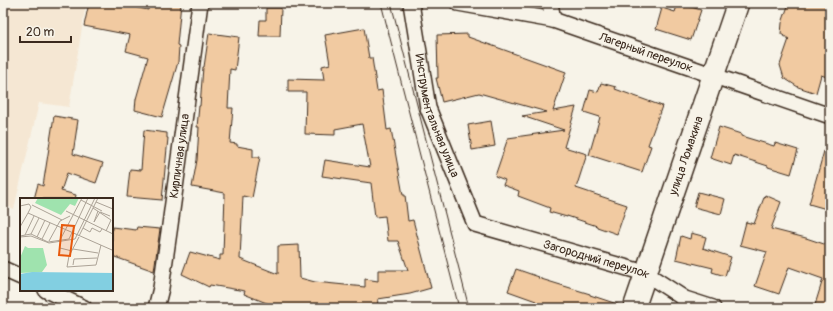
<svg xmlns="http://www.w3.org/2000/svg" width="833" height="311" font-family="Pangolin,sans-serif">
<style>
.built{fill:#f5e7d3}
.building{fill:#f1caa1;stroke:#3b2a1e}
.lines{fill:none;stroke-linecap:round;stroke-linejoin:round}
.street-casing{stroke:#3b2a1e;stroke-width:18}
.secondary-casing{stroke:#3b2a1e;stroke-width:24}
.street{stroke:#f7f3e8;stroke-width:15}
.secondary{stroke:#f7f3e8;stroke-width:21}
.tram{stroke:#3b2a1e;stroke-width:1}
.labels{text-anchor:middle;stroke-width:3.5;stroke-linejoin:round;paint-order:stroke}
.street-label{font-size:12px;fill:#3b2a1e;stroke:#f7f3e8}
.inset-road{fill:none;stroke:#aca397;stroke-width:1}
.view{fill:#e8590c;fill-opacity:0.15;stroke:#e8590c;stroke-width:2}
.inset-edge{fill:none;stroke:#3b2a1e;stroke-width:2}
</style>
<rect width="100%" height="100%" fill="#f7f3e8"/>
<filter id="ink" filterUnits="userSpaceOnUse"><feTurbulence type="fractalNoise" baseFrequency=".025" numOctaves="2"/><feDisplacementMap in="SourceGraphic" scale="8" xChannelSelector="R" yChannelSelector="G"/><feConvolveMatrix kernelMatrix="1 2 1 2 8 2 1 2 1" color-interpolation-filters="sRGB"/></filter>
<g filter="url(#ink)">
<path class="built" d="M 3,3 L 86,3 L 69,107 L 39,103 L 14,209 L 3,204 Z"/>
<path class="building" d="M 89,3 L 115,3 L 148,10 L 149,3 L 181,3 L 177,45 L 179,46 L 178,62 L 162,117 L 135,110 L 136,99 L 148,57 L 126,51 L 130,35 L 84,26 Z
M 678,3 L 701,10 L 691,40 L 656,29 L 662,8 L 675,12 Z
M 789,3 L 830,3 L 830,78 L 821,75 L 816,93 L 798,87 L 784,78 L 780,65 L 789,39 L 781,34 L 782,23 Z
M 266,8 L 281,8 L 280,36 L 259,36 L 260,20 L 266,20 Z
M 364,28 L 369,58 L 372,58 L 377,91 L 382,90 L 387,130 L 391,129 L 403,195 L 405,195 L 408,221 L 413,220 L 431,288 L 410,294 L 378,299 L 377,308 L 279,308 L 244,294 L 245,291 L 210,285 L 209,287 L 182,274 L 190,252 L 220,260 L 220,255 L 223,255 L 225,193 L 192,187 L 197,160 L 199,127 L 197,127 L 199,106 L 200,106 L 203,67 L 204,67 L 209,33 L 239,37 L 235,70 L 230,69 L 228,108 L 233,108 L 230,143 L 237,144 L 237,146 L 253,149 L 253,157 L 260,157 L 252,198 L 243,196 L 240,259 L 278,274 L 278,246 L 299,245 L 300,278 L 315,282 L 365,287 L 365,279 L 378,281 L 378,270 L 408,270 L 398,241 L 388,241 L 385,216 L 375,217 L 371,183 L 322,176 L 325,160 L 370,167 L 362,124 L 335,129 L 335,135 L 305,134 L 306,92 L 288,92 L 288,79 L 324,80 L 322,66 L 330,64 L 325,35 Z
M 468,34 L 468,37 L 566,72 L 553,111 L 576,107 L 564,147 L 587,154 L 576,188 L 627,205 L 617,234 L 597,227 L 597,226 L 567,216 L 567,217 L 549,212 L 550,208 L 518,196 L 519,191 L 503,185 L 505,180 L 495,176 L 508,138 L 564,130 L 522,116 L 547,112 L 479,93 L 442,102 L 436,78 L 438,78 L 437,35 Z
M 601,83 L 616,87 L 615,89 L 662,106 L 648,145 L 651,146 L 642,172 L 589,155 L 600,117 L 584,112 L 590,90 L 598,92 Z
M 54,116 L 78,120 L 73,154 L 103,163 L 96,183 L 67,173 L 61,191 L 76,195 L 75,199 L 34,199 L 38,184 L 43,186 Z
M 491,121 L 495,146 L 472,150 L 468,125 Z
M 719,127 L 741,134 L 741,136 L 774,146 L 775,143 L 798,150 L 791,174 L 768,167 L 768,166 L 734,155 L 731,165 L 710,158 Z
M 144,130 L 167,133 L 167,138 L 168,138 L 162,200 L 127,197 L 130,169 L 141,170 Z
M 826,144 L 830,145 L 830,210 L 809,204 Z
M 698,192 L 725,199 L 721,214 L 694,207 Z
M 765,195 L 781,202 L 771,229 L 806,238 L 830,246 L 830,308 L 814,308 L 823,279 L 789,267 L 779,294 L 755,286 L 767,252 L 740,245 L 746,222 L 754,224 Z
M 112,227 L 136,230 L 137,227 L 160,229 L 154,271 L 112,256 Z
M 691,233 L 706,237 L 703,248 L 731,257 L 725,276 L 712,272 L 713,268 L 676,259 L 681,236 L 690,239 Z
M 516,269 L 539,277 L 538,278 L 590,294 L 590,295 L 620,305 L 620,308 L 534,308 L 536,301 L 508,291 Z"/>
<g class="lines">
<defs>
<g id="street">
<path id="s1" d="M 411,3 L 428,108 L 475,224 L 645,273 L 685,299 L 713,308"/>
<path id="s2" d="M 458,3 L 553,20 L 830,116"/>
<path d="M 550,3 L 553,20"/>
<path d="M 3,269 L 21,277"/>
<path d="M 46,290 L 84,308"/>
<path id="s3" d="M 156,308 L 161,288 L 170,225 L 200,3"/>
</g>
<g id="secondary">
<path id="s4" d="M 634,308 L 738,3"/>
</g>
</defs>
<use href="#street" class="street-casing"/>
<use href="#secondary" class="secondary-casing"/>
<use href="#street" class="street"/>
<use href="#secondary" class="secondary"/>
<path class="tram" d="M 381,3 L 459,308
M 391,3 L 469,308"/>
</g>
</g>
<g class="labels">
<g class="street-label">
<text dy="4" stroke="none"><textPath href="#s2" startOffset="195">Лагерный переулок</textPath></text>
<text dy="4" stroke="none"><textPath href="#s1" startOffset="116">Инструментальная улица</textPath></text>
<text dy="4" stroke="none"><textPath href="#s4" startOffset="161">улица Ломакина</textPath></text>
<text dy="4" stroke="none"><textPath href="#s3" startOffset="154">Кирпичная улица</textPath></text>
<text dy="4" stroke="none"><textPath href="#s1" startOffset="358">Загородний переулок</textPath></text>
</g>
</g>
<g transform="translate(20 198)">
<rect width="93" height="93" fill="#f7f3e8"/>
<path d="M 18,0 L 59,0 L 55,8 L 50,6 L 41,17 L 15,5 ZM 5,48 L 8,50 L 23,50 L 27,67 L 22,74 L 0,75 L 0,60 Z" fill="#9fe3ae"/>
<path d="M 12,74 L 93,75 L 93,93 L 0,93 L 0,76 Z" fill="#82cfe1"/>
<path class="inset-road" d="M 61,2 L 82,13M 76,4 L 93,11M 12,7 L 42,22M 0,8 L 9,6 L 11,9 L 8,15 L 92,52 L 93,50M 73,10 L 91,22 L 86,33M 46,13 L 93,36M 78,13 L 74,24 L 80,14 L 90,18M 0,29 L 8,15M 63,30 L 70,34 L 72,30 L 80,34 L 82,31M 11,36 L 28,44 L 49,41 L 68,0M 5,37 L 14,18M 0,38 L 11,36 L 19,20M 59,38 L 78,0M 0,39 L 11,38 L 29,45 L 55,41 L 75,0M 17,39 L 25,22M 59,39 L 49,58 L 47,69 L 76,67 L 81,47M 22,41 L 30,25M 40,42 L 62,0M 29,43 L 40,23 L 50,18M 40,50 L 52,53M 53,51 L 78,55M 53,67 L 54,61 L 77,60"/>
<path class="view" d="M 42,27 L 54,28 L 50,58 L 39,57 Z"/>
<rect width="93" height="93" class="inset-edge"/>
</g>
<rect width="833" height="311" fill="none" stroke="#f7f3e8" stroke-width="16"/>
<rect x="8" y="8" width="817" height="295" fill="none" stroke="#3b2a1e" stroke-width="1.5" filter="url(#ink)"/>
<path d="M20 36v6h51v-6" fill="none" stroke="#3b2a1e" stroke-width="2"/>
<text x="26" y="36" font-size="12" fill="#3b2a1e" stroke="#f7f3e8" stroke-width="3" paint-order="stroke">20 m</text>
</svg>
